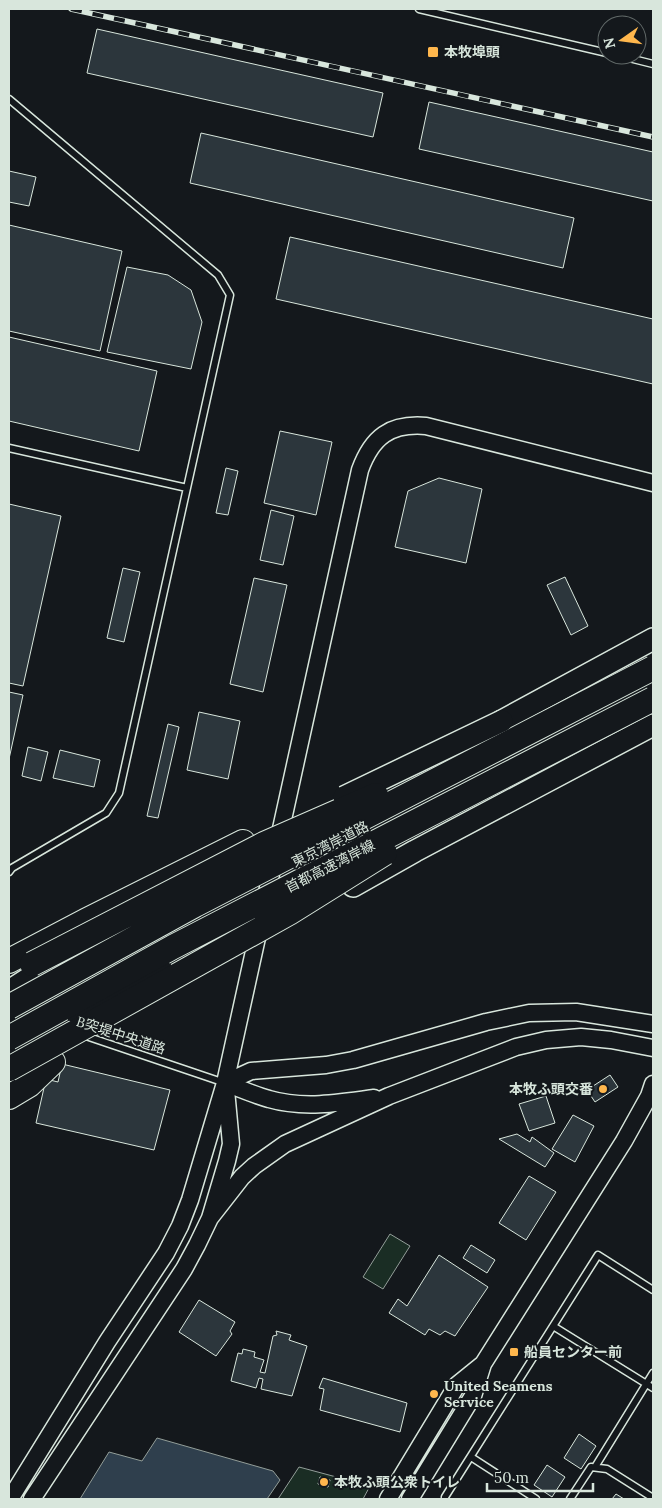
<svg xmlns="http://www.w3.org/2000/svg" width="662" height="1508" font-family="Lora,'Noto Sans JP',serif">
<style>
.green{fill:#1a2d24;stroke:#939e99}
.water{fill:#2f3f4d;stroke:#939e99}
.building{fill:#2c363c;stroke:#d8e6dc}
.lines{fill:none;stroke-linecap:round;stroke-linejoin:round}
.service-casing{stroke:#d8e6dc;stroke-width:9}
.tertiary-casing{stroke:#d8e6dc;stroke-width:19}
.trunk-casing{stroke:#d8e6dc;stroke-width:24}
.motorway-casing{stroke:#d8e6dc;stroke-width:26}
.service{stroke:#14181c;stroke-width:6}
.tertiary{stroke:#14181c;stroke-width:16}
.trunk{stroke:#14181c;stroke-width:21}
.motorway{stroke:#14181c;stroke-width:24}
.rail-casing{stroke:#d8e6dc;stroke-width:5.5}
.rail{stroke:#14181c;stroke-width:4;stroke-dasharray:11;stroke-linecap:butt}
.trunk-bridge-casing{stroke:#d8e6dc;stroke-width:24;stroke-linecap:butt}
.motorway-bridge-casing{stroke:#d8e6dc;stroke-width:26;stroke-linecap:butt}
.trunk-bridge{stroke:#14181c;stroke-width:21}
.motorway-bridge{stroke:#14181c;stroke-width:24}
.poi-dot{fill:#ffb74d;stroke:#14181c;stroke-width:2}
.labels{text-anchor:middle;stroke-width:4;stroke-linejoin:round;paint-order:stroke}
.poi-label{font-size:14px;font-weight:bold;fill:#d8e6dc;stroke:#14181c;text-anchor:start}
.street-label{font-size:14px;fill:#d8e6dc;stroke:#14181c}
</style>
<rect width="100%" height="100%" fill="#14181c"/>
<path class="green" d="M 390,1234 L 410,1246 L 383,1289 L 363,1277 Z
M 299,1467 L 370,1486 L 363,1499 L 278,1499 Z"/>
<path class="water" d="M 157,1438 L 273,1471 L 280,1480 L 267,1499 L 80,1499 L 109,1452 L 142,1461 Z"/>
<path class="building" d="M 97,29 L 383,93 L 373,137 L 87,73 Z
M 429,102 L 653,152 L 653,201 L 419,149 Z
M 201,133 L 574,218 L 563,268 L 190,183 Z
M 9,171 L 36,177 L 29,206 L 9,202 Z
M 9,225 L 122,251 L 100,351 L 9,331 Z
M 290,237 L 653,319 L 653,384 L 276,299 Z
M 127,267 L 168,275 L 191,290 L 202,322 L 191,369 L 107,352 Z
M 9,337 L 157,371 L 139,451 L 9,421 Z
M 280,431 L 332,442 L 316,515 L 264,503 Z
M 226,468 L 238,471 L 228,515 L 216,513 Z
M 439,478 L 482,489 L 466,563 L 395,547 L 408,491 Z
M 9,504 L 61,516 L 23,686 L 9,683 Z
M 271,510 L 294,516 L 283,565 L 260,560 Z
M 123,568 L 140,572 L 124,642 L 107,638 Z
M 565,577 L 588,626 L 571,635 L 547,585 Z
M 254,578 L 287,585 L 263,692 L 230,684 Z
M 9,692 L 23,695 L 9,759 Z
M 199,712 L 240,721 L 228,779 L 187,770 Z
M 168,724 L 179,727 L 158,818 L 147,816 Z
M 28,747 L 48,752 L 41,781 L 22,776 Z
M 60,750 L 100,760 L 94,787 L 53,778 Z
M 62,1064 L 170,1090 L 154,1150 L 36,1123 L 46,1079 L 58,1082 Z
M 610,1075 L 618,1087 L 595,1102 L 587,1090 Z
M 546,1096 L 555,1123 L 529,1131 L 519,1104 Z
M 573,1115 L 594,1126 L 575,1162 L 552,1149 Z
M 517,1134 L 530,1142 L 532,1137 L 554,1153 L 545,1167 L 499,1139 Z
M 529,1176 L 556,1192 L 526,1240 L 499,1223 Z
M 471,1245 L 495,1260 L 487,1273 L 463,1258 Z
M 439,1255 L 488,1287 L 455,1336 L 445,1331 L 440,1335 L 429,1329 L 425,1335 L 389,1313 L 398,1299 L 407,1306 Z
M 199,1300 L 235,1322 L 230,1331 L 232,1334 L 216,1356 L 179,1332 Z
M 276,1331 L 291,1335 L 289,1340 L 307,1346 L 292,1396 L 261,1389 L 263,1379 L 259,1378 L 256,1388 L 231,1381 L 238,1353 L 242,1354 L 243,1349 L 255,1352 L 254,1357 L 264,1360 L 260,1372 L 265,1373 L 273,1336 L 277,1335 Z
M 323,1378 L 407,1403 L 400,1432 L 320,1410 L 324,1389 L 319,1388 Z
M 579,1434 L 596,1446 L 581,1469 L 564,1458 Z
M 547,1465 L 565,1477 L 552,1497 L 534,1485 Z
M 320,1477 L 330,1480 L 328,1487 L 318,1484 Z
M 616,1494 L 624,1499 L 612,1499 Z"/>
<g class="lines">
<defs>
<path id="service" d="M 419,9 L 607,53
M 617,55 L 653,64
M 9,99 L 218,275 L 230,295 L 119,793 L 106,813 L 12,868 L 9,872
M 9,448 L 187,488
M 83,1035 L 225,1083
M 553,1326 L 653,1388
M 471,1457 L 536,1499
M 595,1467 L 653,1373
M 445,1497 L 598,1255 L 653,1290
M 570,1499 L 591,1467 L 607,1469 L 653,1498"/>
<path id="tertiary" d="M 225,1083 L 251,1071 L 326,1065 L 353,1060 L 486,1022 L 529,1013 L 576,1012 L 653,1024
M 225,1083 C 239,1088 254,1095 269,1099 C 303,1109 340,1103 374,1098
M 210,1218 L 242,1177 L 254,1166 L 285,1144 L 389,1096 L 516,1047 L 546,1040 L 581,1037 L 611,1040 L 653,1048
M 10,1499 L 107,1342 L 166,1253 L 180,1226 L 190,1200 L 225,1083 L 360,470 C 372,437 390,423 426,426 L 653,483
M 32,1499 L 184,1269 L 197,1245 L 210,1218 L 227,1161 L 231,1144 L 226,1090
M 388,1499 L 457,1385 L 483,1364
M 410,1499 L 473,1396 L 483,1364 L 624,1141 L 649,1096 L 653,1084"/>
<path id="trunk" d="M 502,721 L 653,639
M 353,886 L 415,851 L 653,725
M 9,991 L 57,960"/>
<path id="motorway" d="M 9,961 L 87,920 L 243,842
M 9,1097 L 29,1085 L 53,1062"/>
</defs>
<use href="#service" class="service-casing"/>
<use href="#tertiary" class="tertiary-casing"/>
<use href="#trunk" class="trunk-casing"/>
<use href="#motorway" class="motorway-casing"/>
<use href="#service" class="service"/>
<use href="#tertiary" class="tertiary"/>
<use href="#trunk" class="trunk"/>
<use href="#motorway" class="motorway"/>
<defs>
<path id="rail" d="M 71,9 L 653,137"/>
</defs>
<use href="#rail" class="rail-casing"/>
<use href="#rail" class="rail"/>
<defs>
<path id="trunk-bridge" d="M 344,797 L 502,721
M 75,1012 L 164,972"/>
<path id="motorway-bridge" d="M 32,964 L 264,844 L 376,795
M 9,1007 L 195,905 L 653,668
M 9,1038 L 173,947 L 653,699
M 9,1069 L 289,913 L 385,853"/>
</defs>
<use href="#trunk-bridge" class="trunk-bridge-casing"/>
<use href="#motorway-bridge" class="motorway-bridge-casing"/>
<use href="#trunk-bridge" class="trunk-bridge"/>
<use href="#motorway-bridge" class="motorway-bridge"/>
</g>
<g class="poi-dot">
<rect x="427" y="46" width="12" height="12" rx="2.5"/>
<circle cx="603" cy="1089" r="5"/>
<rect x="509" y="1347" width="10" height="10" rx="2.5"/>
<circle cx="434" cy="1394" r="5"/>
<circle cx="324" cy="1482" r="5"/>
</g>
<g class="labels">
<g class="poi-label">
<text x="444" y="57">本牧埠頭</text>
<text x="593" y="1094" text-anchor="end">本牧ふ頭交番</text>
<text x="524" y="1357">船員センター前</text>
<text x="444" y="1391">United Seamens<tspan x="444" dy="16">Service</tspan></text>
<text x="334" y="1487">本牧ふ頭公衆トイレ</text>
</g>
<g class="street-label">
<text transform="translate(330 844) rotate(-27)" y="5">東京湾岸道路</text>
<text transform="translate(330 866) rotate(-27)" y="5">首都高速湾岸線</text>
<text transform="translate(121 1035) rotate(18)" y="5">B突堤中央道路</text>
</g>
</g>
<rect width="662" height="1508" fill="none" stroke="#d8e6dc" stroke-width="20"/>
<g transform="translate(622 40) rotate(256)"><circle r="24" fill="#14181c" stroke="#626a69"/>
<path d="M0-4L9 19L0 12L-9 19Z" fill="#ffb74d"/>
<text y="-8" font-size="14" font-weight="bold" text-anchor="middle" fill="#d8e6dc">N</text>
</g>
<path d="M487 1483v8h106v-8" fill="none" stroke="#d8e6dc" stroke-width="2.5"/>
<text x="494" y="1483" font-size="15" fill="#d8e6dc" stroke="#14181c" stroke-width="4" paint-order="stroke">50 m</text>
</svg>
